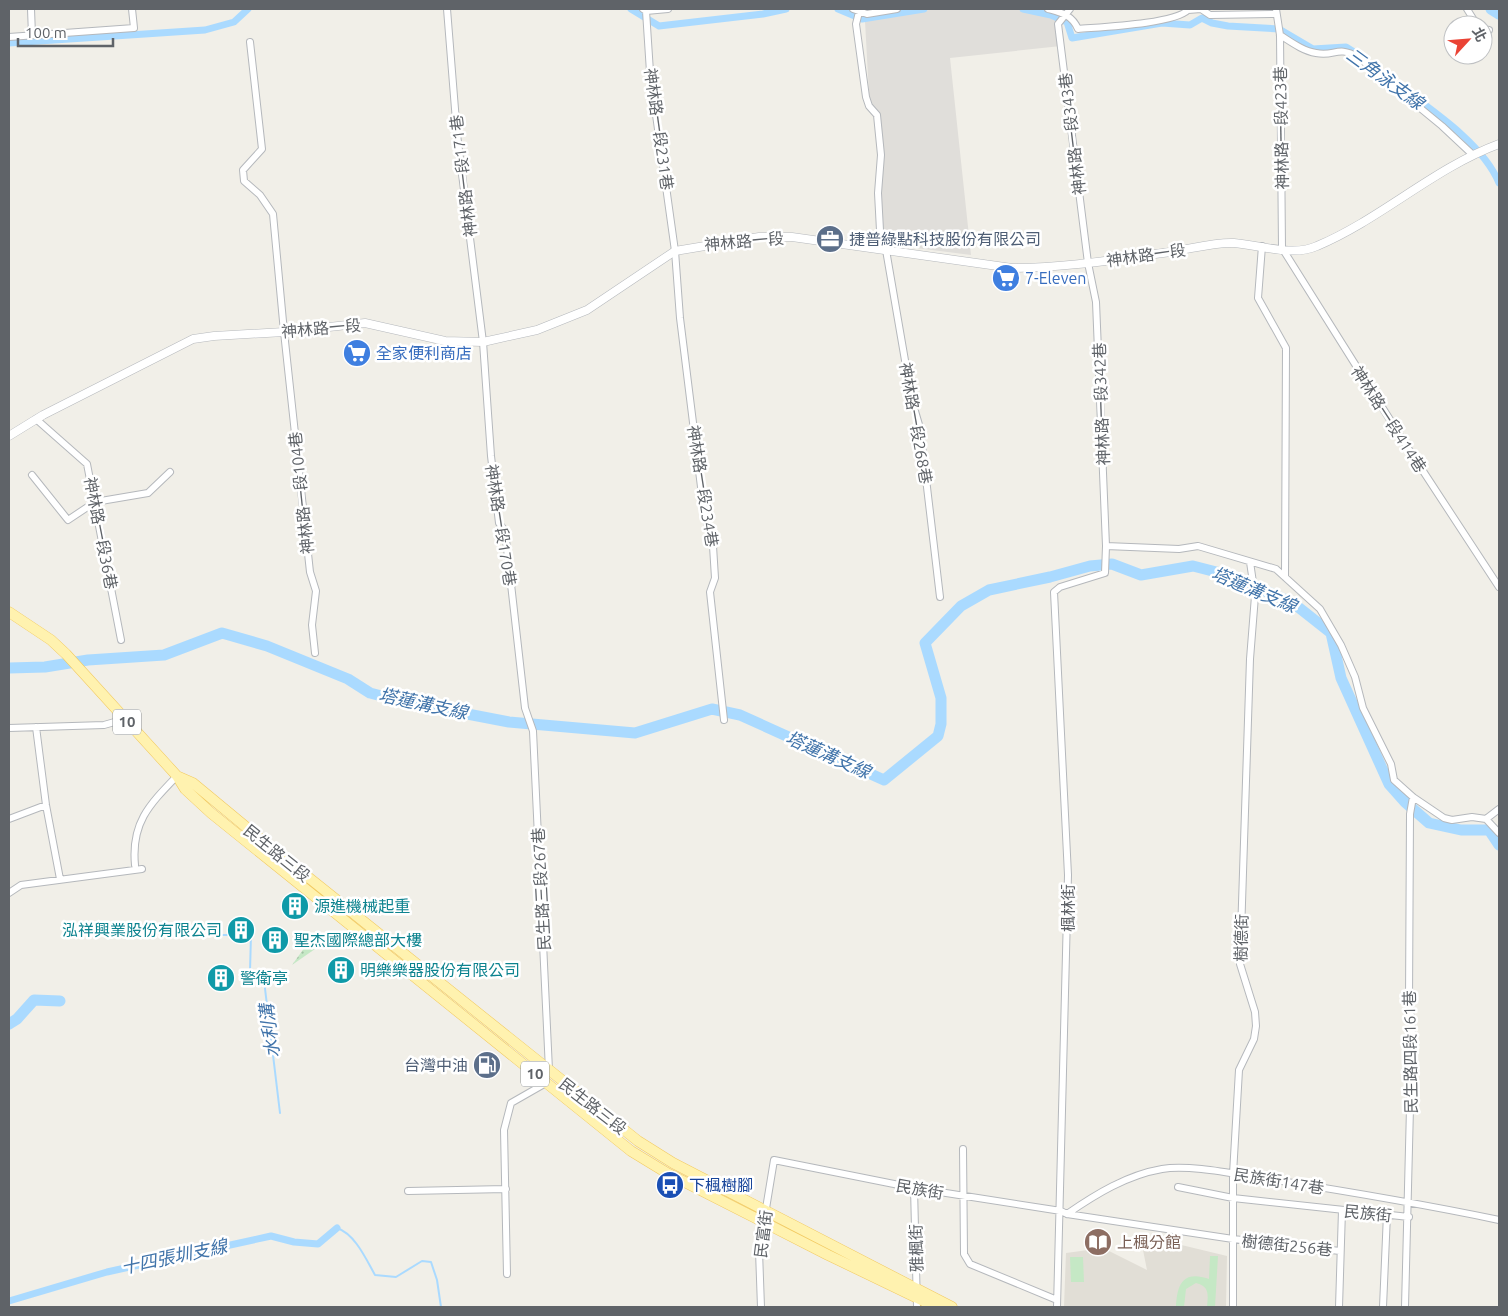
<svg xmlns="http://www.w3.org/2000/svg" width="1508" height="1316" font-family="Ubuntu,'Noto Sans TC',sans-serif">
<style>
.industrial{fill:#e0deda}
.education{fill:#e1ded6}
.green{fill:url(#green-dots)}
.pitch{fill:#c5e8c5}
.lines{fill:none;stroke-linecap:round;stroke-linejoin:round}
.stream{stroke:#aadaff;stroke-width:2}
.canal{stroke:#aadaff;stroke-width:7}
.river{stroke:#aadaff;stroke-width:11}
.minor-casing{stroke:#b5b8bc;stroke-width:8}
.tertiary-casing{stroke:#b5b8bc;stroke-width:9}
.primary-casing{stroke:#f2c960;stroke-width:11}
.minor{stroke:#fff;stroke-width:6}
.tertiary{stroke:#fff;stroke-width:8}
.primary{stroke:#fff2af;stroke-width:10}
.labels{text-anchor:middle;stroke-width:5;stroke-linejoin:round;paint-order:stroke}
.shield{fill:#fff;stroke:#8f9295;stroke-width:1}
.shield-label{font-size:15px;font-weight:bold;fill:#5f6368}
.street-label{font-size:16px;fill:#5f6368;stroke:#fff}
.service-label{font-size:16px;fill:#4e5e75;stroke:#fff;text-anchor:start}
.shop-label{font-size:16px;fill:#366cbe;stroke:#fff;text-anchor:start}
.culture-label{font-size:16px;fill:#0d838f;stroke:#fff;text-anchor:start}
.transit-label{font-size:16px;fill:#164399;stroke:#fff;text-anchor:start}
.education-label{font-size:16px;fill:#785e54;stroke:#fff;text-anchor:start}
.water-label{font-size:18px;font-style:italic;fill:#4174aa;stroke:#fff}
</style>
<defs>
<pattern id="green-dots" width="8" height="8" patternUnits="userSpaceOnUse" patternTransform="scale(1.25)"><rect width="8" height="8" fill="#c5e8c5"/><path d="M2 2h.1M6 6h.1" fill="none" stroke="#a3c0a4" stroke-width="1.8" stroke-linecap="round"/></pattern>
</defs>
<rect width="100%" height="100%" fill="#f1efe8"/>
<path class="industrial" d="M 935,9 L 1021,9 L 1058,16 L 1061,46 L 950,58 L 971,255 L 885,244 L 879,190 L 882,186 L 878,119 L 870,113 L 865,21 Z"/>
<path class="education" d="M 1140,1235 L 1227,1256 L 1226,1307 L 1064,1307 L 1066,1253 L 1103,1248 L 1147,1270 Z"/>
<path class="green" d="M 315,933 L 317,934 L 315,949 L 292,965 Z"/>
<path class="pitch" d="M 1210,1256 L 1218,1256 L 1215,1307 L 1207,1307 C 1208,1296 1210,1286 1196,1283 L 1186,1289 L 1184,1307 L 1176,1307 C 1177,1284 1183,1270 1209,1279 Z
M 1070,1257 L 1083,1257 L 1084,1282 L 1071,1282 Z"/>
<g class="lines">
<path class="stream" d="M 215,935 L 251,935 L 250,971 L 263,972 L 280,1113
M 337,1228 C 355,1234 366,1259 375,1275 L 396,1277 L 422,1261 L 431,1262 L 437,1280 L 441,1307"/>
<path class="canal" d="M 631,9 L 659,26 L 763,14 L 786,9
M 838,9 L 862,19 L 924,9
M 1023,9 L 1051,15 L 1067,22 L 1072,38 L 1162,23 L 1190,25 L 1202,18 L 1212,23 L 1228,26 L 1279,29 L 1313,49 L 1346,47 L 1362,57
M 9,43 L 205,30 L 234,22 L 248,9
M 1382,73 C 1420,103 1481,139 1499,183
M 9,1301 L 107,1272 L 271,1236 L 294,1242 L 318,1244 L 337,1228"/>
<path class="river" d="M 1491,9 L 1499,14
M 9,668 L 45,667 L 88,660 L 164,655 L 222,633 L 267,646 L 348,679 L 370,693 L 405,702 L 509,722 L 635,733 L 712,709 L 740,715 L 884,780 L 938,736 L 941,724 L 941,698 L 925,643 L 961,606 L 989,590 L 1050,577 L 1090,566 L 1112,564 L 1141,575 L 1193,566 L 1228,575 L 1293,603 L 1331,633 L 1341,678 L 1389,784 L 1405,802 L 1429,823 L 1461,830 L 1489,830 L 1499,845
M 9,1024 L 17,1019 L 34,1000 L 60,1001"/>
<defs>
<path id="minor" d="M 31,9 L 32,35
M 447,9 L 457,134 L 483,342 L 491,456 L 499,523 L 505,531 L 525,708 L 533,731 L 549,1070
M 643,9 L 646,11 L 650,72 L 675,251 L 680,318 L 704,511 L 713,546 L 715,578 L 710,592 L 724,720
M 853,9 L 867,14 L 897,9
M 1048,9 C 1062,13 1072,15 1078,29 C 1101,27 1174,24 1188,10 L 1201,9 L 1210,15 L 1276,14
M 1276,9 L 1280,35 L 1282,248 L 1404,442 L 1499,587
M 1467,9 L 1477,25
M 646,11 L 668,9
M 859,12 L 856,24 L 866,97 L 869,106 L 877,115 L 881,155 L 878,193 L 881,249
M 1483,29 L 1489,30
M 1280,35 C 1291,42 1303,51 1316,53 C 1335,57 1337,45 1358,57 L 1442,126 L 1473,155
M 9,37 L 134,28 L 132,9
M 250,42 L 262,149 L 243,170 L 244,181 L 260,195 L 273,214 L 284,332 L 310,572 L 316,591 L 312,625 L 315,653
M 1262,246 L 1258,298 L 1286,348 L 1285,577
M 886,250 L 912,401 L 920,428 L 940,597
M 36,419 L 87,464 L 121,640
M 32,475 L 68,520 L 95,502 L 148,493 L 170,472
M 1106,546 L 1179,549 L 1198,546 L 1276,569 L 1320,609 L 1341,645 L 1355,677 L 1363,708 L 1391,764 L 1394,780 L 1413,797 L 1444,818 L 1452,820 L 1472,817 L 1486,819 L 1499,833
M 36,727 L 46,805 L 60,879
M 9,728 L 104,725 L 125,719
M 9,819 L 46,805
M 1486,819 L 1499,809
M 135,865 C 131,823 149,805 177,776
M 9,893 L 21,885 L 142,869
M 963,1149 L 964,1254 L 970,1264 L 1057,1300
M 1178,1187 L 1233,1198 L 1409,1217
M 914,1188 L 917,1307
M 408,1191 L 506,1189
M 1067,1214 C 1096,1194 1127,1175 1162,1169 C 1190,1164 1239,1175 1268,1179 C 1345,1191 1422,1204 1499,1220
M 507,1274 L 504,1130 L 511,1103 L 546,1083
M 761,1307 L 759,1251 L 774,1160 L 914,1188 L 1061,1211 L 1067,1214 L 1233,1239 L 1340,1251
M 1057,1307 L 1068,875 L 1054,592 L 1060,587 L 1105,573 L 1106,546 L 1096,302 L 1088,263 L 1058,24 L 1070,9
M 1233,1307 L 1233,1174 L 1239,1070 L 1254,1039 L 1256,1026 L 1255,1012 L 1240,964 L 1250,659 L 1255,596 L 1250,562
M 1339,1307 L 1342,1210
M 1383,1307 L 1387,1214
M 1405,1307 L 1412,1028 L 1409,1000 L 1410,814 L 1413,797"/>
<path id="tertiary" d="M 9,436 L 43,415 L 193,339 L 214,336 L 284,332 L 365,323 L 445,341 L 483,342 L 537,330 L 587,310 L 675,251 L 759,237 L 792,237 L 1012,268 C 1065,268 1118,259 1170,252 C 1191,249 1214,242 1234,243 C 1260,245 1293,257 1317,246 C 1381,219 1434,168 1499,144"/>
<path id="primary" d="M 9,612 L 51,640 L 66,654 L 177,776 L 185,789 L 211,813 L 631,1151 L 667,1173 L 828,1255 L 936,1307
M 177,776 L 193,783 L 263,841 L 638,1141 L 673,1163 L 952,1307"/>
</defs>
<use href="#minor" class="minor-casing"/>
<use href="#tertiary" class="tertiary-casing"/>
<use href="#primary" class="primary-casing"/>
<use href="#minor" class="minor"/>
<use href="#tertiary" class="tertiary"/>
<use href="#primary" class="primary"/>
</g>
<defs>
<symbol id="office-disc" viewBox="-11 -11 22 22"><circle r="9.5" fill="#5c6f8a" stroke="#fff"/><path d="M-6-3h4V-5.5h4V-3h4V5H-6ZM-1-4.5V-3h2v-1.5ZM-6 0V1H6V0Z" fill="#fff"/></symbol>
<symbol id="supermarket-disc" viewBox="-11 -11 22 22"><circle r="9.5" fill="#3f7fe0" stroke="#fff"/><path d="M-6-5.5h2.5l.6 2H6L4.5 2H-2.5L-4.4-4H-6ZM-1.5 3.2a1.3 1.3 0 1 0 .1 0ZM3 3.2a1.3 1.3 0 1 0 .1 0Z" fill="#fff"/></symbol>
<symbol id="building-disc" viewBox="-11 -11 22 22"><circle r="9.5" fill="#0f9aa8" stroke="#fff"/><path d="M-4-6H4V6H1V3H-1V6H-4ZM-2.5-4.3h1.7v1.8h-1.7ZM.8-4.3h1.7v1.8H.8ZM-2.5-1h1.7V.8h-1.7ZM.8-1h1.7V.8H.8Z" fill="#fff"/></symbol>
<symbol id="fuel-disc" viewBox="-11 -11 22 22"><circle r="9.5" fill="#5c6f8a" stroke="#fff"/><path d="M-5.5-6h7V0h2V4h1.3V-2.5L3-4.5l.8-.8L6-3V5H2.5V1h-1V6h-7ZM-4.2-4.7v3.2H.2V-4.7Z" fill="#fff"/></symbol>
<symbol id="bus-disc" viewBox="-11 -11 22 22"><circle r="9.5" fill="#1a4fb4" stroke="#fff"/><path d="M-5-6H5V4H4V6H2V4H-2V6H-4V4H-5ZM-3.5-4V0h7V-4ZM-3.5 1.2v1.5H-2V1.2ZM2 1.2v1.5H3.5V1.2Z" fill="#fff"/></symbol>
<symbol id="library-disc" viewBox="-11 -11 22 22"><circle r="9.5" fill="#8d6e63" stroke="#fff"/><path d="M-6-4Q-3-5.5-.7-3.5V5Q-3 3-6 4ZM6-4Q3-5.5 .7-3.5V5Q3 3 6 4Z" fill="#fff"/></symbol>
</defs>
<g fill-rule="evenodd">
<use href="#office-disc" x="814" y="223" width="32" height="32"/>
<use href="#supermarket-disc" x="990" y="262" width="32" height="32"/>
<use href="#supermarket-disc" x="341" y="337" width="32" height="32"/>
<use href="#building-disc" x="279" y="890" width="32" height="32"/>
<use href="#building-disc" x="225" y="914" width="32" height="32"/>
<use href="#building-disc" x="259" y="924" width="32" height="32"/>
<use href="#building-disc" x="325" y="954" width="32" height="32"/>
<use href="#building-disc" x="205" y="962" width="32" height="32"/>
<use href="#fuel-disc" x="471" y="1049" width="32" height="32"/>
<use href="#bus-disc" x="654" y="1169" width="32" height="32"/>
<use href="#library-disc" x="1082" y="1226" width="32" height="32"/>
</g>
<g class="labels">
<g class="shield">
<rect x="113" y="709.5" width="28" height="25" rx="4"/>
<rect x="521" y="1061.5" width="28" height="25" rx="4"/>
</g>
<g class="shield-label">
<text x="127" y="727">10</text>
<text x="535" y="1079">10</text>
</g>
<g class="street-label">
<text transform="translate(1281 128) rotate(-91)" y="6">神林路一段423巷</text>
<text transform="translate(659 129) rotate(82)" y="6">神林路一段231巷</text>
<text transform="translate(1072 134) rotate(-97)" y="6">神林路一段343巷</text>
<text transform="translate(463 176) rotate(-97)" y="6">神林路一段171巷</text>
<text transform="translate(744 241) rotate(-5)" y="6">神林路一段</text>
<text transform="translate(1146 255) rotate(-8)" y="6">神林路一段</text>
<text transform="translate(321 328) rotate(-5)" y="6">神林路一段</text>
<text transform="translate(1101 404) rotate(-92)" y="6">神林路一段342巷</text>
<text transform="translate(1389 419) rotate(57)" y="6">神林路一段414巷</text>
<text transform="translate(916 423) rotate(80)" y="6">神林路一段268巷</text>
<text transform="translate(703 486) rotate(81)" y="6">神林路一段234巷</text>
<text transform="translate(301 493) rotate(-96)" y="6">神林路一段104巷</text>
<text transform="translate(501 525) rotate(81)" y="6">神林路一段170巷</text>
<text transform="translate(101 533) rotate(79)" y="6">神林路一段36巷</text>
<text transform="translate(277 853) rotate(39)" y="6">民生路三段</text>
<text transform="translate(541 889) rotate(-93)" y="6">民生路三段267巷</text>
<text transform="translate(1068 908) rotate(-90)" y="6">楓林街</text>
<text transform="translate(1241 938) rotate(-89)" y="6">樹德街</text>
<text transform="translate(1410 1052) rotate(-91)" y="6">民生路四段161巷</text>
<text transform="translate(593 1106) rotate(38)" y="6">民生路三段</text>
<text transform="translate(1279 1181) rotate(9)" y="6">民族街147巷</text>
<text transform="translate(920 1189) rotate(10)" y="6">民族街</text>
<text transform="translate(1368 1213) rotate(6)" y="6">民族街</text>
<text transform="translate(763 1234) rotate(-83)" y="6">民富街</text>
<text transform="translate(1287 1245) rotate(6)" y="6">樹德街256巷</text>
<text transform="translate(916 1248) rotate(-91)" y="6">雅楓街</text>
</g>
<g class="service-label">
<text x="849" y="245">捷普綠點科技股份有限公司</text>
<text x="468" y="1071" text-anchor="end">台灣中油</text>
</g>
<g class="shop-label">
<text x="1025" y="284">7-Eleven</text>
<text x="376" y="359">全家便利商店</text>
</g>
<g class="culture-label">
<text x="314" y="912">源進機械起重</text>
<text x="222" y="936" text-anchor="end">泓祥興業股份有限公司</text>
<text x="294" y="946">聖杰國際總部大樓</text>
<text x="360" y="976">明樂樂器股份有限公司</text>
<text x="240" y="984">警衛亭</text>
</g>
<g class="transit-label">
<text x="689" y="1191">下楓樹腳</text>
</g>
<g class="education-label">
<text x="1117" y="1248">上楓分館</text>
</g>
<g class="water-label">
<text transform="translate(1385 79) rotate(36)" y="6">三角泳支線</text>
<text transform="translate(1254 590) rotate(23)" y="6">塔蓮溝支線</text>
<text transform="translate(423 704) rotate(12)" y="6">塔蓮溝支線</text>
<text transform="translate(828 755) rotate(24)" y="6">塔蓮溝支線</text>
<text transform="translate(270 1031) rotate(-97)" y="6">水利溝</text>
<text transform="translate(174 1257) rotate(-12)" y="6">十四張圳支線</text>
</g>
</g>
<rect width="1508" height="1316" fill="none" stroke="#5f6368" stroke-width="20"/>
<g transform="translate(1468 40) rotate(64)"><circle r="24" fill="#ffffff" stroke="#bfc1c3"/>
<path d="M0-4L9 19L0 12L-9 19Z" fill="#ea4335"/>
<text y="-8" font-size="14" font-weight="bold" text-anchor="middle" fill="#5f6368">北</text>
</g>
<path d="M18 38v8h95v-8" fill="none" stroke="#5f6368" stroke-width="2.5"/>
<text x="25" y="38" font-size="15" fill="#5f6368" stroke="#ffffff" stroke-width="4" paint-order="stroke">100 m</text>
</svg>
